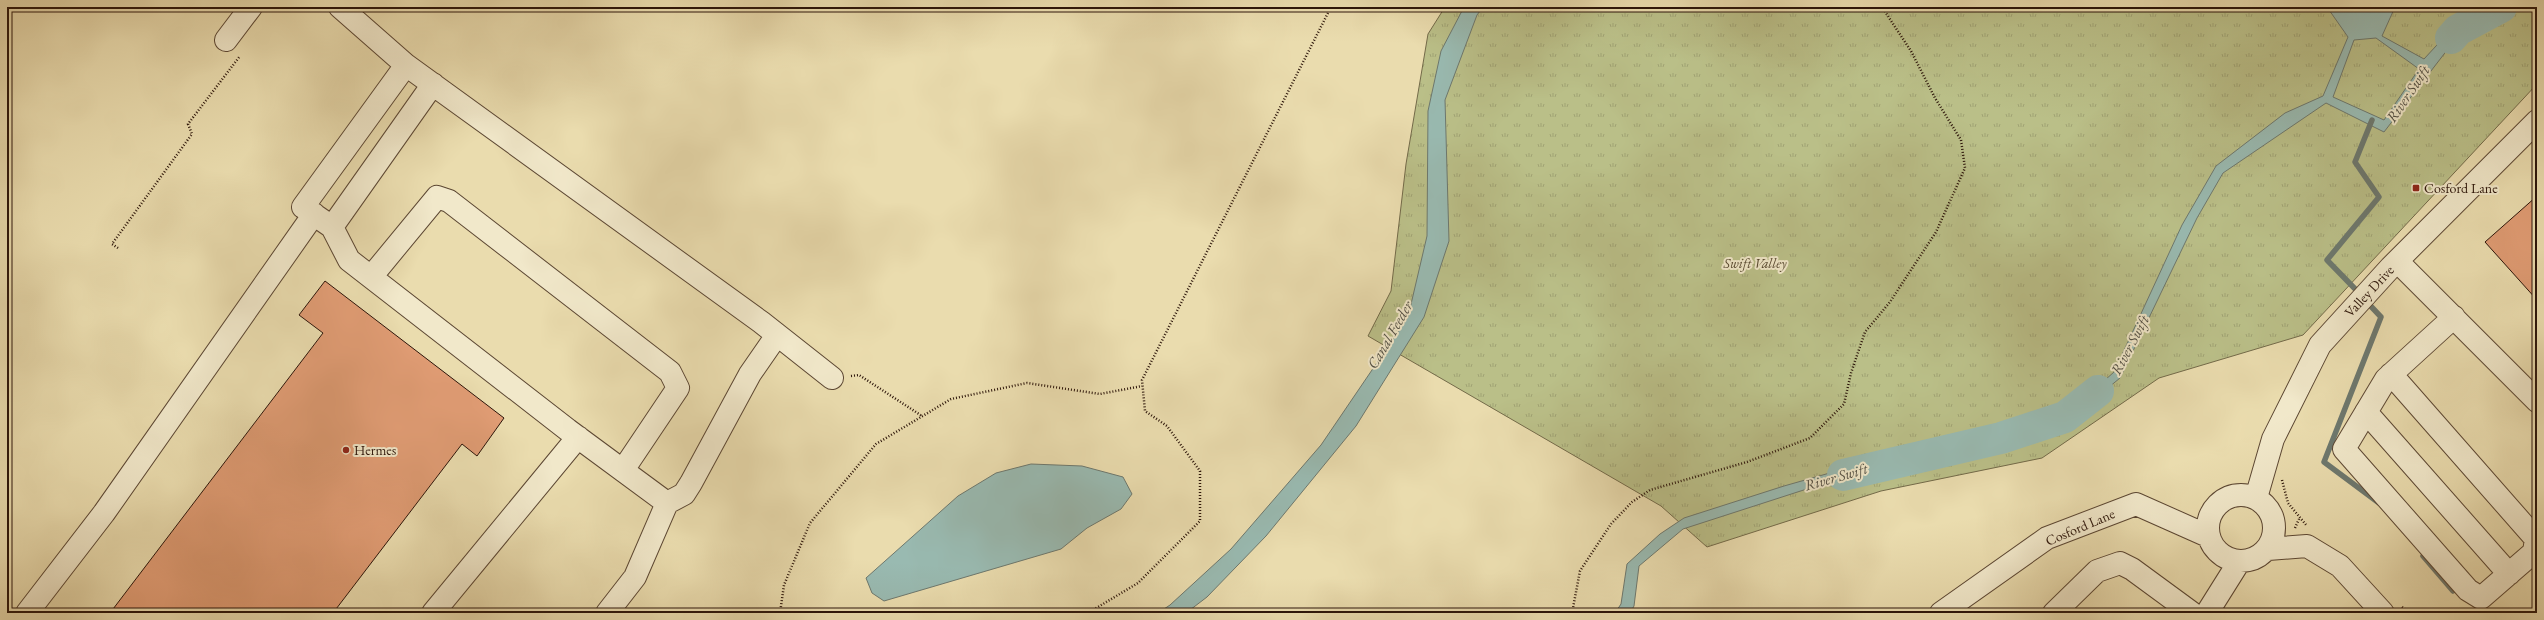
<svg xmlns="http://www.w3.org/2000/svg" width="2544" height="620" font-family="'EB Garamond',serif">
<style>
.grass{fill:url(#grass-tufts);stroke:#736a49}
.water{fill:#99bab1;stroke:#6d786e;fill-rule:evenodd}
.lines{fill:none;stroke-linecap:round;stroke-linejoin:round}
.stream{stroke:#6d786e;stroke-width:5.5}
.river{stroke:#99bab1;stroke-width:32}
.building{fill:#e09c74;stroke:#2c150a}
.minor-casing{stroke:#5c4733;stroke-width:24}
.path{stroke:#2c150a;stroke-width:2.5;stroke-dasharray:1 2;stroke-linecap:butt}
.minor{stroke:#f1e8ca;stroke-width:22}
.poi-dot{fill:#8f2418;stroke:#f1e8ca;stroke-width:1.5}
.labels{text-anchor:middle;stroke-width:4;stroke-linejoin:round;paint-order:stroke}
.poi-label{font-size:14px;fill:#2c150a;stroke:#f1e8ca;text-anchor:start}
.park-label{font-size:14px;font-style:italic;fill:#574830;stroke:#f1e8ca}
.street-label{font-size:14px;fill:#2c150a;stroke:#f1e8ca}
.water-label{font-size:15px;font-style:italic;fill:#524f44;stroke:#f1e8ca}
</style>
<defs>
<pattern id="grass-tufts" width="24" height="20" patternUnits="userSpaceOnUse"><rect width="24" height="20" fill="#babf88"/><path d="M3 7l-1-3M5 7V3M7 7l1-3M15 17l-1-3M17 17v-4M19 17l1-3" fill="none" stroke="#a0a374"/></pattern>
</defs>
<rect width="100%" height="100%" fill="#eadcae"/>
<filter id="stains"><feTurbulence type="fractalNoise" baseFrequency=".005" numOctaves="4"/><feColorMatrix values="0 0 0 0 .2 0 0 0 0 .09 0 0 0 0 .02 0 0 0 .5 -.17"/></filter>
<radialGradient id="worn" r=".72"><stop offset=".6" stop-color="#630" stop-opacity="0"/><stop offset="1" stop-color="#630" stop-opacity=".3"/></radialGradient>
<path class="grass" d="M 1445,7 L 2537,7 L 2537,84 L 2303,335 L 2159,378 L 2042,458 L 1881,491 L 1707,547 L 1661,506 L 1368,336 L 1391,291 L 1406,164 L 1428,34 Z"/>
<path class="water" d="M 1464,7 L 1483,7 L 1477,15 L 1445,100 L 1449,241 L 1424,317 L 1356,426 L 1266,536 L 1207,597 L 1186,613 L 1158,613 L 1170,605 L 1231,549 L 1321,445 L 1408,317 L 1427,236 L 1428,111 L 1441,51 Z
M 2327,7 L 2395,7 L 2382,36 L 2424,59 L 2448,33 L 2480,7 L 2497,7 L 2461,32 L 2384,132 L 2326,103 L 2223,173 L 2197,218 L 2120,378 L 2052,434 L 2023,443 L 1968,442 L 1909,456 L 1683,529 L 1639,566 L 1634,606 L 1630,613 L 1615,613 L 1621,604 L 1627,564 L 1660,534 L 1684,518 L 1784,486 L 1921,447 L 1969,437 L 2017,438 L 2050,429 L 2114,372 L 2182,225 L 2216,166 L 2285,113 L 2323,96 L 2348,37 ZM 2376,38 L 2419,69 L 2384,120 L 2333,97 L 2354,40 Z
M 1031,464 L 1082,466 L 1123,477 L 1132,494 L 1121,509 L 1087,528 L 1061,549 L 884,601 L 872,593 L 866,578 L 958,496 L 996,473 Z"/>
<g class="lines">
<path class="stream" d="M 2360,294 L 2327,260 L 2379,197 L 2355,162 L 2372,120
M 2365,300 L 2381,317 L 2324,462 L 2379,503
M 2423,556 L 2453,591"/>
<path class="river" d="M 2451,38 L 2458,30 L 2501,7
M 1843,475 L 2001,438 L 2065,417 L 2098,391"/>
</g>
<path class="building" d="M 2537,196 L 2537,300 L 2485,242 Z
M 325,281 L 504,418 L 477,456 L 462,444 L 333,613 L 110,613 L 323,333 L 299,315 Z"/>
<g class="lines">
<defs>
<path id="minor" d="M 340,7 L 406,65 L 761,322 L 832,378
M 226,40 L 251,7
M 406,65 L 303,207 L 332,227 L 433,84
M 332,227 L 349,260 L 568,430 L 667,503 L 684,494 L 691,483 L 750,374 L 777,335
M 2397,261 L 2537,401
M 371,277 L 437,197 L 449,201 L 670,372 L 678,388 L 623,470
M 2391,374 L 2536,539 L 2534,552 L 2481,598 L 2468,590 L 2344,449 L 2386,379 L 2454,317
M 2366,412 L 2509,574
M2208 528a33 33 0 1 1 66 0a33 33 0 1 1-66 0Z
M 2256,498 L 2273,439 L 2320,345 L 2391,267 L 2537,121
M 2268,549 L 2307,546 L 2340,566 L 2383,613
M 27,613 L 104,513 L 314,214
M 433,613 L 578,437
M 607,613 L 635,577 L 667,503
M 1941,613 L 2047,538 L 2136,504 L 2208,536
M 2054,613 L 2097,571 L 2120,563 L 2132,569 L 2192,613
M 2207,613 L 2239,562"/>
</defs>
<use href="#minor" class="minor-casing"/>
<path class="path" d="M 118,248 L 112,244 L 192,134 L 188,124 L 240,56
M 851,376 L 859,375 L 922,416
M 2282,480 L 2288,503 L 2307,526
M 2295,528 L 2300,517
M 2402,607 L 2410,613
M 780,613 L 784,585 L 810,523 L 876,444 L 951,399 L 1027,383 L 1100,394 L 1142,386
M 1088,613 L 1138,583 L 1200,521 L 1200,471 L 1167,426 L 1145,411 L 1142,380 L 1331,7
M 1572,613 L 1580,571 L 1611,524 L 1632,502 L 1650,490 L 1747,462 L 1810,438 L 1844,404 L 1851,373 L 1865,332 L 1890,302 L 1936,232 L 1965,168 L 1961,140 L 1935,98 L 1911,51 L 1882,7"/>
<use href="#minor" class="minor"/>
</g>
<g class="poi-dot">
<rect x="2412" y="184" width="8" height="8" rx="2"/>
<circle cx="346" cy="450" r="4"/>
</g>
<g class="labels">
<g class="poi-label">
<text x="2424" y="193">Cosford Lane</text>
<text x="354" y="455">Hermes</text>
</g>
<g class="park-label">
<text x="1755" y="268">Swift Valley</text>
</g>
<g class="street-label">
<text transform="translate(2369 291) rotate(-47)" y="5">Valley Drive</text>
<text transform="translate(2080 527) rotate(-23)" y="5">Cosford Lane</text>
</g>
<g class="water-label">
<text transform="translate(2408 94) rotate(-56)" y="5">River Swift</text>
<text transform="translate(1390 335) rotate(-60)" y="5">Canal Feeder</text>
<text transform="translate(2130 345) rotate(-62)" y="5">River Swift</text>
<text transform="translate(1836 477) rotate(-16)" y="5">River Swift</text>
</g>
</g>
<rect width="2544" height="620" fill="none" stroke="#eadcae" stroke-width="24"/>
<rect x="8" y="8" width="2528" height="604" fill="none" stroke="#2c150a" stroke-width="2"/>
<rect x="12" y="12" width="2520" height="596" fill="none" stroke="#2c150a"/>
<rect width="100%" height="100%" filter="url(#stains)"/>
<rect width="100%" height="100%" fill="url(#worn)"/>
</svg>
